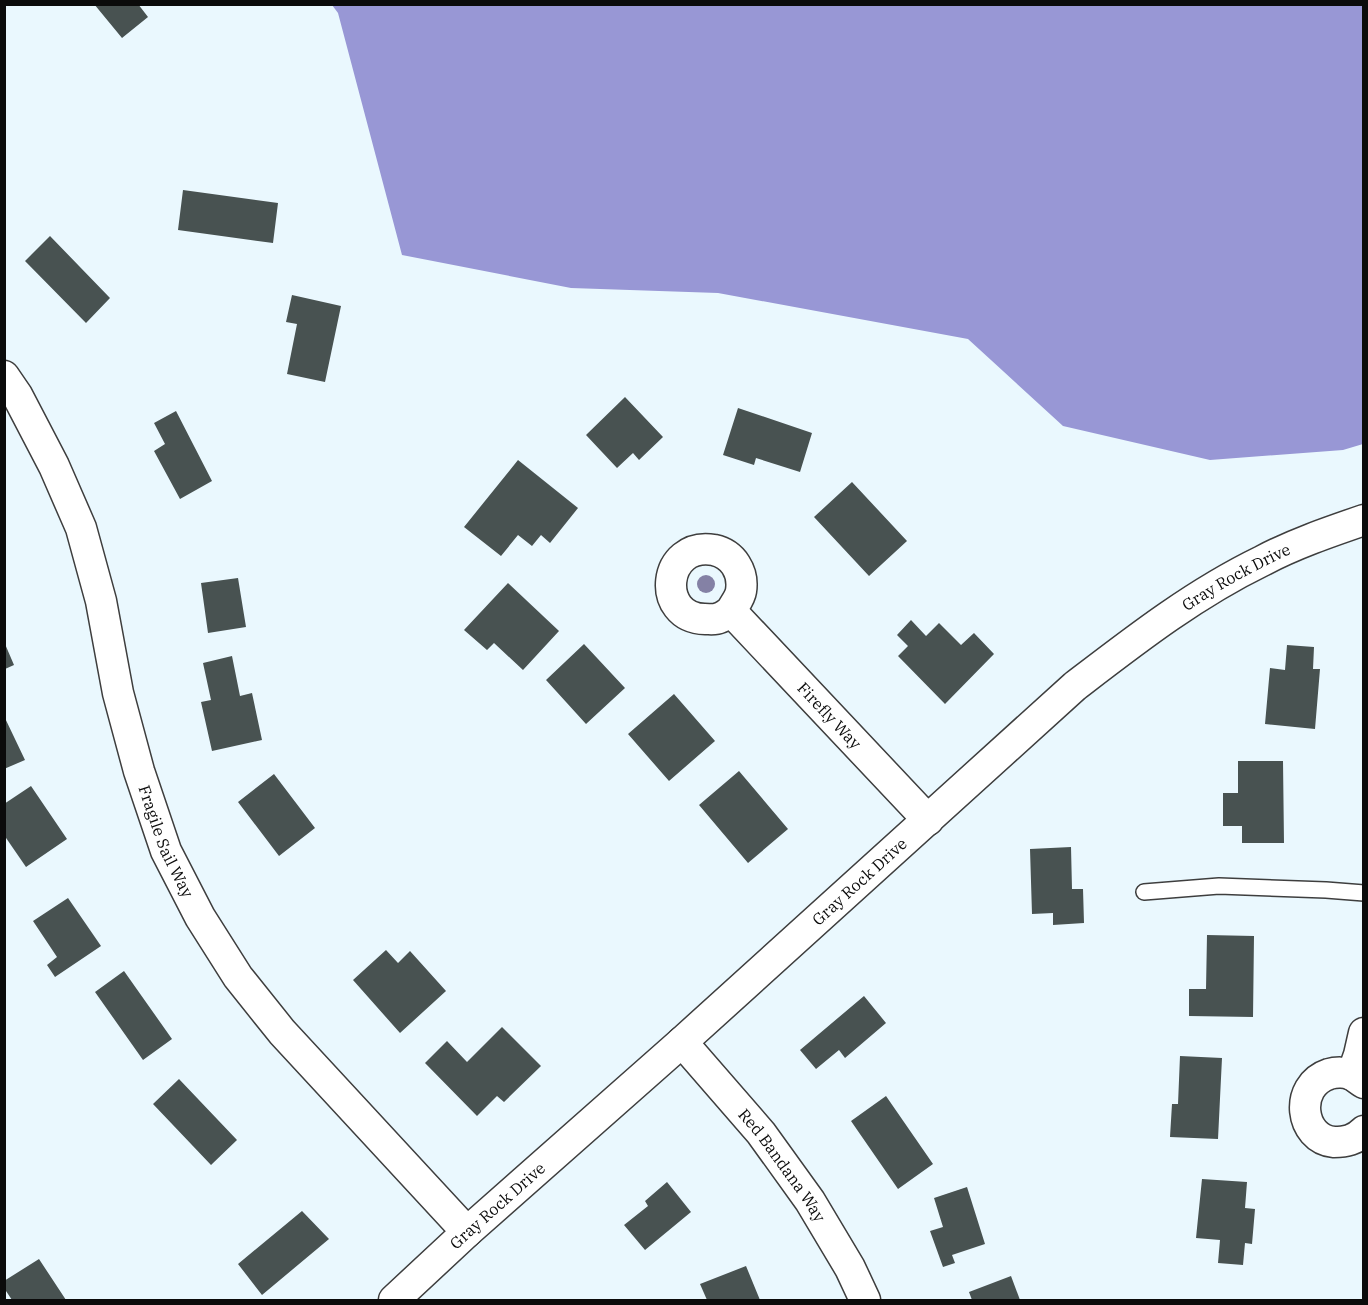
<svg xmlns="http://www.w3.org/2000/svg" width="1368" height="1305" font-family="'IBM Plex Serif',serif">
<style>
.forest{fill:#9897d5}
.building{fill:#485251}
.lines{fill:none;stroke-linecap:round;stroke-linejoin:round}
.service-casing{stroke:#3e3e3e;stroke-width:18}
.minor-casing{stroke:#3e3e3e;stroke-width:33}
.service{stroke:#fff;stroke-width:15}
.minor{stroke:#fff;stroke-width:30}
.tree{fill:#8481a5}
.labels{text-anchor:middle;stroke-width:6;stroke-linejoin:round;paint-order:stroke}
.street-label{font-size:16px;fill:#0b0b0b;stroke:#fff}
</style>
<rect width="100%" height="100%" fill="#eaf8fe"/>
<path class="forest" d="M 332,5 L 1363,5 L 1363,444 L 1343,450 L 1210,460 L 1063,426 L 968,339 L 718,293 L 571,288 L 402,255 L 338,13 Z"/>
<path class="building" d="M 94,4 L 138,4 L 148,17 L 122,38 Z
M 183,190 L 278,203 L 273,243 L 178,230 Z
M 50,236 L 110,298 L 86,323 L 25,261 Z
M 292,295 L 341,306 L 325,382 L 287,374 L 297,324 L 286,322 Z
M 625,397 L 663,437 L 639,460 L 633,453 L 617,468 L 586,435 Z
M 738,408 L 812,433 L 800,472 L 756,458 L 754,465 L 723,455 Z
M 176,411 L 212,481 L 180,499 L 154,451 L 165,444 L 154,423 Z
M 518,460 L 578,508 L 550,543 L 541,535 L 532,546 L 518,535 L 501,556 L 464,527 Z
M 852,482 L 907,541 L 869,576 L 814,517 Z
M 238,578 L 246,627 L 208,633 L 201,583 Z
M 508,583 L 559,631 L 523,670 L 494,643 L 487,650 L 464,630 Z
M 911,620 L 926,636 L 939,623 L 961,645 L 974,633 L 994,654 L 945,704 L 898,656 L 908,646 L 897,635 Z
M 5,644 L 14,665 L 5,669 Z
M 584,644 L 625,688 L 586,724 L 546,680 Z
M 1287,645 L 1314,647 L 1313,669 L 1320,669 L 1315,729 L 1265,724 L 1270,668 L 1285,670 Z
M 232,656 L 240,696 L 252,693 L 262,740 L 212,751 L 201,702 L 211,700 L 203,663 Z
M 674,694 L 715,741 L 669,781 L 628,734 Z
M 4,716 L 25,760 L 4,769 Z
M 1238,761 L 1283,761 L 1284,843 L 1242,843 L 1242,826 L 1223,826 L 1223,793 L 1238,793 Z
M 739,771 L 788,829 L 748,863 L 699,805 Z
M 274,774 L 315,828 L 279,856 L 238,802 Z
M 31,786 L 67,839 L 26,867 L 4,835 L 4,804 Z
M 1071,847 L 1072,889 L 1083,889 L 1084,923 L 1053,925 L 1053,913 L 1032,914 L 1030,849 Z
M 68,898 L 101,946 L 55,977 L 47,965 L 57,957 L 33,921 Z
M 1207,935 L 1254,936 L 1253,1017 L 1189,1016 L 1189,989 L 1206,989 Z
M 386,950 L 398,963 L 410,951 L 446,991 L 400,1033 L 353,980 Z
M 124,971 L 172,1039 L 143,1060 L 95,992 Z
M 864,996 L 886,1023 L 845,1058 L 839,1050 L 816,1069 L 800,1050 Z
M 502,1027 L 541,1066 L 504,1102 L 497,1096 L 477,1116 L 425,1063 L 447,1041 L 467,1062 Z
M 1180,1056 L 1222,1058 L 1218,1139 L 1170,1137 L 1172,1104 L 1178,1104 Z
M 179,1079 L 237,1140 L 211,1165 L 153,1104 Z
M 886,1096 L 933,1164 L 898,1189 L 851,1121 Z
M 1202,1179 L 1247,1182 L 1245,1208 L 1255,1209 L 1252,1244 L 1245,1243 L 1243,1265 L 1218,1263 L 1220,1240 L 1196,1238 Z
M 667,1182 L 691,1212 L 645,1250 L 624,1225 L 648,1206 L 645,1201 Z
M 967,1187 L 985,1244 L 952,1255 L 955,1263 L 943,1267 L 930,1231 L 943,1227 L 934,1198 Z
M 302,1211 L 329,1239 L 262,1295 L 238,1264 Z
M 39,1259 L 66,1300 L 12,1300 L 4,1288 L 4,1281 Z
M 746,1266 L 760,1300 L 707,1300 L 700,1284 Z
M 1011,1276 L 1020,1300 L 972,1300 L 969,1292 Z"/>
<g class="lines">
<defs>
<path id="service" d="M 1144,892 L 1219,886 L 1326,890 L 1364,893"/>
<g id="minor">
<path id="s1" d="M 4,376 L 17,395 L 54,466 L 81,528 L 101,601 L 118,693 L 139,771 L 166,851 L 200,917 L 238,977 L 282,1032 L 467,1232"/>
<path id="s2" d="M 731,611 C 727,614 723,617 719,618 C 715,620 710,619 705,619 C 655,618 662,541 714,550 C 733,554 744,572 741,591 C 740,598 734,605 731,611 L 928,820"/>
<path id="s3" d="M 682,1042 L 761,1133 L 810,1201 L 850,1268 L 865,1300"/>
<path d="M 1352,1075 L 1359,1055 L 1364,1033"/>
<path d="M 1364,1083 C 1360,1081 1356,1077 1352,1075 C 1346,1072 1336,1072 1329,1074 C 1293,1086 1300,1139 1334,1142 C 1346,1142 1355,1140 1364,1131"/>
<path id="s4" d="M 394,1300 L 467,1232 L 682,1042 L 1075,686 C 1135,640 1194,594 1262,561 C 1294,544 1329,532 1364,520"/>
</g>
</defs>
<use href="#service" class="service-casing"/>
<use href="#minor" class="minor-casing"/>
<use href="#service" class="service"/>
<use href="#minor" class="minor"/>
</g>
<circle class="tree" cx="706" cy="584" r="9"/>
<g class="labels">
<g class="street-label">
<text dy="6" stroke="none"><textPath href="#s4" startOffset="1112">Gray Rock Drive</textPath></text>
<text dy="6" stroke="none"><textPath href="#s2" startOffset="366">Firefly Way</textPath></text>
<text dy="6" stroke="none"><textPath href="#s1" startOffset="496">Fragile Sail Way</textPath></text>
<text dy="6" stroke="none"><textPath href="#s4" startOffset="626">Gray Rock Drive</textPath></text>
<text dy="6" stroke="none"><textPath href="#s3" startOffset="159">Red Bandana Way</textPath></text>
<text dy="6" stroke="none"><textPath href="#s4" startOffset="140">Gray Rock Drive</textPath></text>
</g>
</g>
<rect width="1368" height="1305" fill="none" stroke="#0b0b0b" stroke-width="12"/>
</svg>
